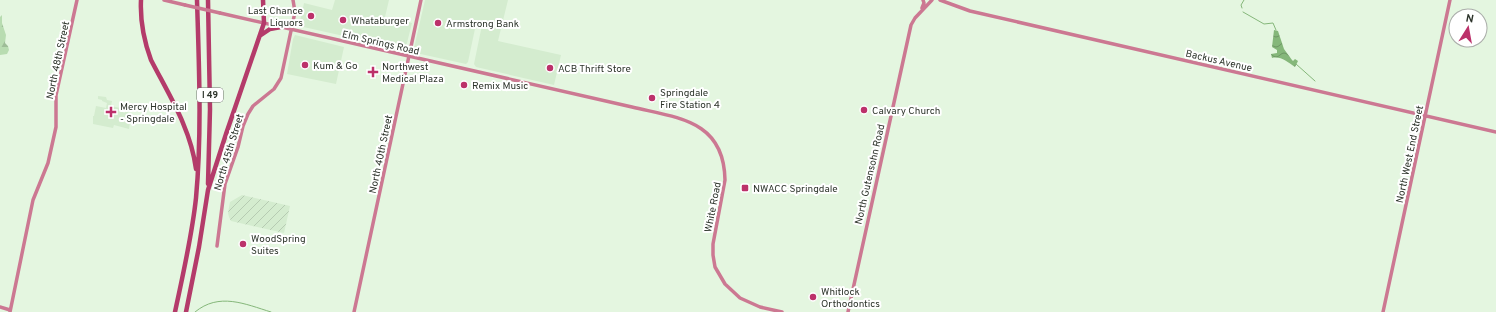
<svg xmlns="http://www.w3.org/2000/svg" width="1496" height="312" font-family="Overpass,sans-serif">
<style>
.built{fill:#d4eccf}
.industrial{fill:url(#industrial-furrows)}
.forest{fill:url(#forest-firs)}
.water{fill:url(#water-waves)}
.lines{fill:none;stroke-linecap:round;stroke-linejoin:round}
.stream{stroke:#85b77a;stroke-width:1}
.secondary{stroke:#cc7892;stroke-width:3.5}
.highway{stroke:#b43b6a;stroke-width:4.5}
.secondary-bridge{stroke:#cc7892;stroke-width:3.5}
.poi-dot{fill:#bc316a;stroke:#fff;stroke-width:1.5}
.labels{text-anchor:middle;stroke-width:4;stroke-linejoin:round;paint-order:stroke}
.shield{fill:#fff;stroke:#6c716b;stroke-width:1}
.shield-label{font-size:9px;font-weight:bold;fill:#2d342b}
.poi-label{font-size:10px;fill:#2d342b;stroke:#fff;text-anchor:start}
.street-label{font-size:10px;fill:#2d342b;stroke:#fff}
</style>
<defs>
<pattern id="industrial-furrows" width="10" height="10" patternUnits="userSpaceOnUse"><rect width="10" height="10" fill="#d4eccf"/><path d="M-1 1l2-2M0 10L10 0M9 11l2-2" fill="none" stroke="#b6cbb2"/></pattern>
<pattern id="forest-firs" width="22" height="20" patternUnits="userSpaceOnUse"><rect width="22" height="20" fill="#b8dcb1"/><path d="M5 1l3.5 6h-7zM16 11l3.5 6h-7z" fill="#9ebd98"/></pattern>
<pattern id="water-waves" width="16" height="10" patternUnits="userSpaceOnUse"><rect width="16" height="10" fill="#85b77a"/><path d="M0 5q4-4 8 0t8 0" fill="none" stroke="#6d9664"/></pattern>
</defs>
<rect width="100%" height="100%" fill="#e4f6e0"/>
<path class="built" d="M 335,0 L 389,0 L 385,17 L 412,23 L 406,47 L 402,49 L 299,26 L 304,3 L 332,10 Z
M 425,0 L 508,0 L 498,41 L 561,55 L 554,85 L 476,67 L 474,64 L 482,25 L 476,24 L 468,62 L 466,64 L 416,53 L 414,48 Z
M 295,35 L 344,47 L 336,84 L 287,74 L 293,39 Z
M 98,96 L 106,97 L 107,100 L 112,101 L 111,106 L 125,109 L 126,107 L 129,107 L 126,121 L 130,122 L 129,129 L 114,125 L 113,128 L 93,124 L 93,116 L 94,116 L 96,106 L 106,108 L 107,103 L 102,101 L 102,100 L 98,99 Z"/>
<path class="industrial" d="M 242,195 L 290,206 L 284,233 L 231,221 L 229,217 L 228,213 L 230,202 Z"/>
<path class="forest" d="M 2,15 L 2,23 L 6,35 L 5,43 L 8,46 L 9,50 L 7,54 L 0,55 L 0,17 Z"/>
<path class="water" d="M 1274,30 L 1278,31 L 1284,49 L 1292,60 L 1293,61 L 1295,59 L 1298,61 L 1295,67 C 1287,62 1281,56 1272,58 L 1271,54 L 1277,53 L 1277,50 L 1272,47 Z"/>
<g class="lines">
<path class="stream" d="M 1242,8 L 1241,5 L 1244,0
M 1243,12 L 1264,24 L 1273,23 L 1276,30
M 1296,64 L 1315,81
M 195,312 C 219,292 245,304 271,312"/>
<path class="secondary" d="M 164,0 L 185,5
M 940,0 L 970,11 L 1496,132
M 922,8 L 924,3 L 923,0
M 220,13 L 632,107 C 678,118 724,120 725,180 L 713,244 L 713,255 L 715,267 L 725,284 L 740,298 L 760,307 L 782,312
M 217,246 L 225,184 L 238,147 L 243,126 L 248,114 L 253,106 L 274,89 L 281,78 L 295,12 L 293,0
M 0,307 L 10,310
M 10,312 L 33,200 L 48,163 L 56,127 L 56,95 L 77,0
M 354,312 L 421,0
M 848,312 L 911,25 L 915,18 L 932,0
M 1383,312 L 1450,0"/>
<path class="highway" d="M 141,0 C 140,20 144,41 151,60 C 169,95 191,129 196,169
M 208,0 L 210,109 L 208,184
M 261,35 L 270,29 L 281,27
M 175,312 C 183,274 192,236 196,198 C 202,132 199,66 197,0
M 186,312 L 199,247 L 208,190 L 226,134 L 264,23 L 263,0"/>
<path class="secondary-bridge" d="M 185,5 L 220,13"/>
</g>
<g class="poi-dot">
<circle cx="311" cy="16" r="4"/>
<circle cx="343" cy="20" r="4"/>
<circle cx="438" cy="23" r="4"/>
<circle cx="305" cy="65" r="4"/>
<circle cx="550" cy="68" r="4"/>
<path d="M371 66h4v4h4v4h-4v4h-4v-4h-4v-4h4z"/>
<circle cx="464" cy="85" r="4"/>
<circle cx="652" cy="98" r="4"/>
<circle cx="864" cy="110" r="4"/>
<path d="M109 106h4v4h4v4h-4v4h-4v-4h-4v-4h4z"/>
<rect x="741" y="184" width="8" height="8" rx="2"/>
<circle cx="243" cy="244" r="4"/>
<circle cx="813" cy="297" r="4"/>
</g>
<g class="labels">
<rect class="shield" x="197" y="88" width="26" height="14" rx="3"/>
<g class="shield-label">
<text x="210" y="98">I 49</text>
</g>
<g class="poi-label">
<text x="303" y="14" text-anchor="end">Last Chance<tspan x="303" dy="12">Liquors</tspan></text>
<text x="351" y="24">Whataburger</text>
<text x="446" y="27">Armstrong Bank</text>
<text x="313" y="69">Kum &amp; Go</text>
<text x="382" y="70">Northwest<tspan x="382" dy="12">Medical Plaza</tspan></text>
<text x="558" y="72">ACB Thrift Store</text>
<text x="472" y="89">Remix Music</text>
<text x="660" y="96">Springdale<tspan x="660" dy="12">Fire Station 4</tspan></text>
<text x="120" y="110">Mercy Hospital<tspan x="120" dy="12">- Springdale</tspan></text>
<text x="872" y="114">Calvary Church</text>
<text x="753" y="192">NWACC Springdale</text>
<text x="251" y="242">WoodSpring<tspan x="251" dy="12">Suites</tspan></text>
<text x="821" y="295">Whitlock<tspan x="821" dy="12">Orthodontics</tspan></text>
</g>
<g class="street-label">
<text transform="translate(381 42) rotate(13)" y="4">Elm Springs Road</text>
<text transform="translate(57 60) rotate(-78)" y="4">North 48th Street</text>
<text transform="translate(1219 60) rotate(13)" y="4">Backus Avenue</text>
<text transform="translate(228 152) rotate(-73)" y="4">North 45th Street</text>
<text transform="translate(380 154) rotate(-78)" y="4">North 40th Street</text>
<text transform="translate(1409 154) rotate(-78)" y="4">North West End Street</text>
<text transform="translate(869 174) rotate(-77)" y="4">North Gutensohn Road</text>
<text transform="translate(712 207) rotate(-79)" y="4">White Road</text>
</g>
</g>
<g transform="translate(1468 28) rotate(11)"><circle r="19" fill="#ffffff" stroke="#abaeaa"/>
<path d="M0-3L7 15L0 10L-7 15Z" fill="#bc316a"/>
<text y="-6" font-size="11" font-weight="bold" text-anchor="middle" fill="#2d342b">N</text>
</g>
</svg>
